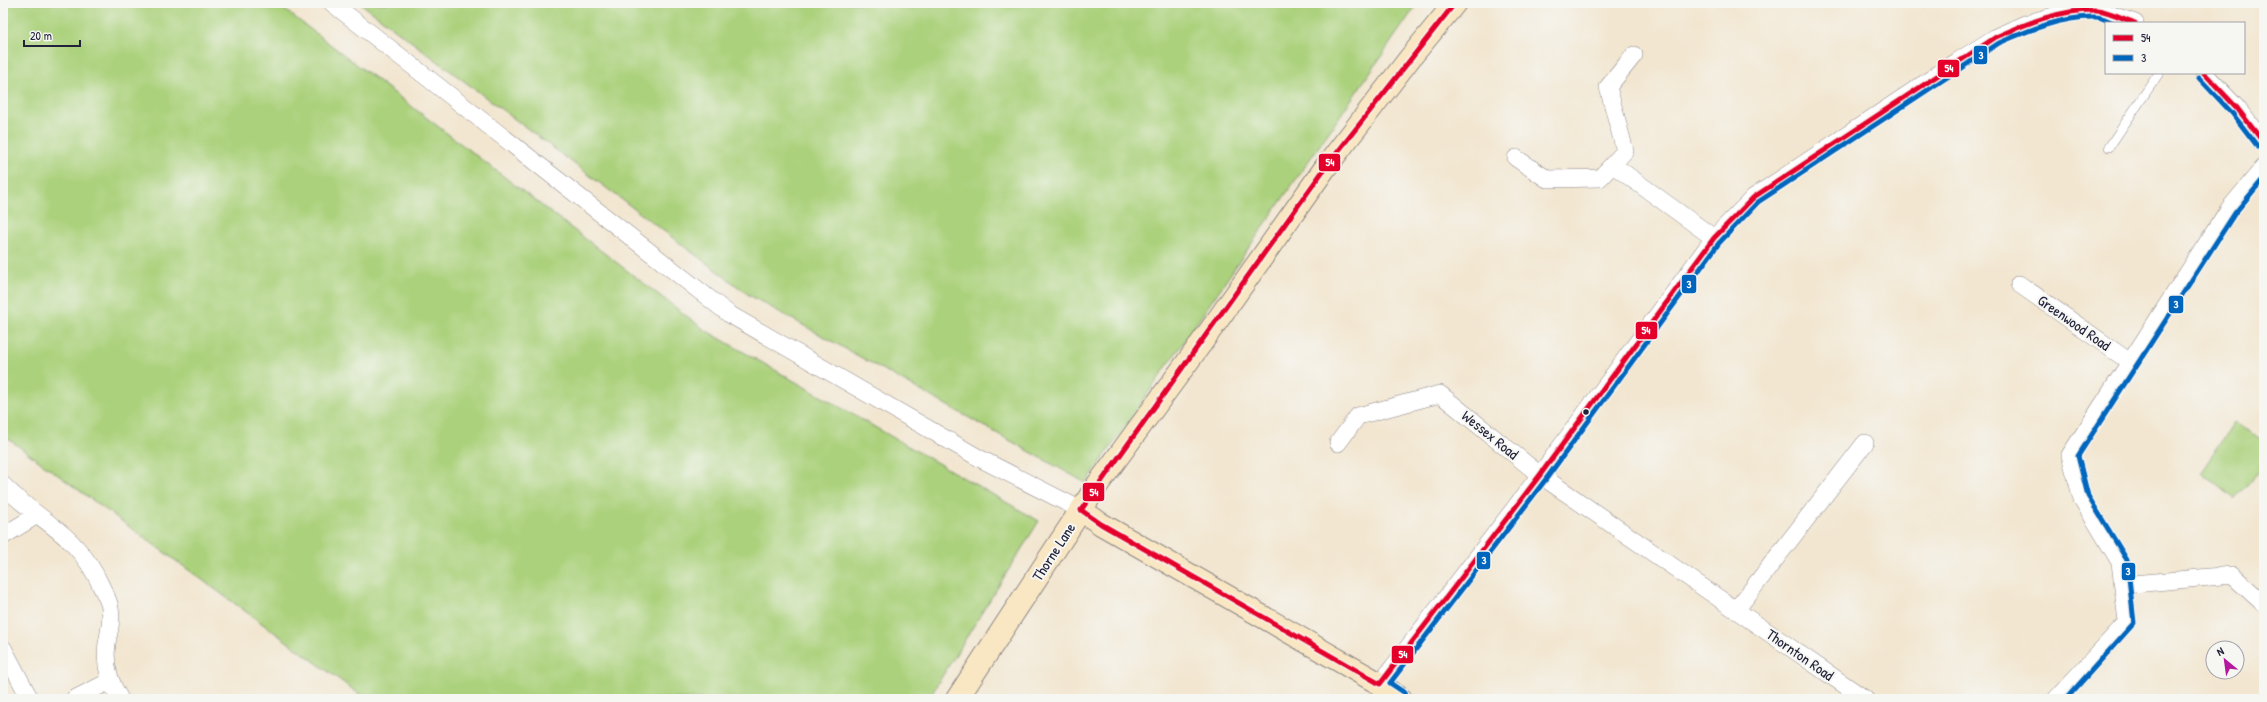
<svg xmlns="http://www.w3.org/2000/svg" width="2267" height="702" font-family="'Patrick Hand',sans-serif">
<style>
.green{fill:#abd17b;stroke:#667a5b}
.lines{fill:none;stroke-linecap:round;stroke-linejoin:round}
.lane-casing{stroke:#8a8486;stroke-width:10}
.street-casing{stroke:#8a8486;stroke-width:18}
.secondary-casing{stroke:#8a8486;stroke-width:24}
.lane{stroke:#fff;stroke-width:9}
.street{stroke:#fff;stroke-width:17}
.secondary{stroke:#f9e7c3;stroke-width:22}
.bus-1-casing{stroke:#f6f6f2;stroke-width:8}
.bus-2-casing{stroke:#f6f6f2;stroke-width:8}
.bus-1{stroke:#e4002b;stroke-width:5}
.bus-2{stroke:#0065bd;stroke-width:5}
.bus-dot{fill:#22223b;stroke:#f6f6f2;stroke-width:1.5}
.labels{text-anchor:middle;stroke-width:4;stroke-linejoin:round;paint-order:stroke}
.street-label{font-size:15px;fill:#22223b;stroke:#f6f6f2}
.line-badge{stroke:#f6f6f2;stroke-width:1.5}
.badge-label{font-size:11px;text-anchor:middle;font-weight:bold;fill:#fff}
</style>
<rect width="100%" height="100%" fill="#f6f6f2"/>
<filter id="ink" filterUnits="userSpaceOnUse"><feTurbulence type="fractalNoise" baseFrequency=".025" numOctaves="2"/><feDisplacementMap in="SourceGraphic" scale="8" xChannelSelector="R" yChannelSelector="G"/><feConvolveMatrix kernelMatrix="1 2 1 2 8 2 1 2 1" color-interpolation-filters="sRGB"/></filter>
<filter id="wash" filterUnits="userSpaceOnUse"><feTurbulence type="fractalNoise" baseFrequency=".012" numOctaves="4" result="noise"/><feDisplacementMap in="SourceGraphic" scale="16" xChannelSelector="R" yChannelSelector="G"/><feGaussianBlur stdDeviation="0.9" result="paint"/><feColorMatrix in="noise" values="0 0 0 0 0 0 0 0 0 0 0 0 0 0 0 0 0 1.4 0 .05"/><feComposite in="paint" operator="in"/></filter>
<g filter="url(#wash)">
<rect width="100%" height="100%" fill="#f2e6d0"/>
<path class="green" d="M 3,3 L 276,3 L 705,330 L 1039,521 L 928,699 L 366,699 L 3,435 Z
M 360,3 L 1418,3 L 1086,483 L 749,295 Z
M 2234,423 L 2264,440 L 2264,467 L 2235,499 L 2201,472 Z"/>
</g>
<g filter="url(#ink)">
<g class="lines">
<defs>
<path id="lane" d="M 2109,147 L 2159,73"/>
<path id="street" d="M 332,3 L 729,314 L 979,458 L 1081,510
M 2204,73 L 2237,108 L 2264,143
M 1516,158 L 1547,179 L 1600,178 L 1625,151 L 1608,87 L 1634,55
M 1613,165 L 1714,238
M 2019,284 L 2130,362
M 1338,443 L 1358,416 L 1440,394 L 1540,475 L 1865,699
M 3,485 C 40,523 77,532 101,586 C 104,593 109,600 110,608 C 112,619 110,628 108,638 C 103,660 108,680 120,699
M 3,536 L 37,515
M 2123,585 L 2232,575 L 2264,604
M 1736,610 L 1865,443
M 3,648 L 30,699
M 1380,684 L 1540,475 L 1714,238 L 1754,197 L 1958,61 L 1996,37 L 2025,24 L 2061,14 L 2098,10 L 2135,23
M 74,699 L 110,681
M 2056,699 L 2127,622 L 2120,562 L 2082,499 L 2070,455 L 2229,209 L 2264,167"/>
<path id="secondary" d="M 1081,510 L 1101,524 L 1380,684 L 1401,699
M 957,699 L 1098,484 L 1202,342 L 1325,168 L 1410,58 L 1455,3"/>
</defs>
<use href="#lane" class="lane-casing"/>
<use href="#street" class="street-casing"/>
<use href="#secondary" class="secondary-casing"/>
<use href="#lane" class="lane"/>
<use href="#street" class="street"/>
<use href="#secondary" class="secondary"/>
<defs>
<path id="bus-1" d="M 1455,3 L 1325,168 L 1081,510 L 1101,524 L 1380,684 L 1540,475 L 1714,238 L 1754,197 L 1996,37 C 2027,23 2062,9 2097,10 C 2109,11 2124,19 2135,23
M 2204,73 L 2237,108 L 2264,143"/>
<path id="bus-2" d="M 2199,78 L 2232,113 L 2258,147
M 1405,693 L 1390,683 L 1546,479 L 1719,243 L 1758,202 L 1999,43 C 2029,30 2063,16 2096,17 C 2102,17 2108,21 2114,23
M 2066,699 L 2134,623 L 2127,560 L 2088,496 L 2078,456 L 2235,213 L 2264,178"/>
</defs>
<use href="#bus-1" class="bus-1-casing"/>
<use href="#bus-2" class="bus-2-casing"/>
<use href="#bus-1" class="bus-1"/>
<use href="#bus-2" class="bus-2"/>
</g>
</g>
<circle class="bus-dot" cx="1586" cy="412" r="3.5"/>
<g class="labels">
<g class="street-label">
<text transform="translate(2074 323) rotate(35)" y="5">Greenwood Road</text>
<text transform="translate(1490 435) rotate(39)" y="5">Wessex Road</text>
<text transform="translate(1054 552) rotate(-57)" y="5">Thorne Lane</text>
<text transform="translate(1800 655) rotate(35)" y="5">Thornton Road</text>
</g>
</g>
<g class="line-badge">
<rect x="1973" y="45" width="15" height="20" rx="4" fill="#0065bd"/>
<rect x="1937" y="59" width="23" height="19" rx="4" fill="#e4002b"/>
<rect x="1318" y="153" width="23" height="19" rx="4" fill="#e4002b"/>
<rect x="1681" y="274" width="16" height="20" rx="4" fill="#0065bd"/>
<rect x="2168" y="295" width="16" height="19" rx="4" fill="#0065bd"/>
<rect x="1635" y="321" width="23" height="19" rx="4" fill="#e4002b"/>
<rect x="1082" y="482" width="23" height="20" rx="4" fill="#e4002b"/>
<rect x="1476" y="551" width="15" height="19" rx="4" fill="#0065bd"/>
<rect x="2121" y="562" width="15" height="19" rx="4" fill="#0065bd"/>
<rect x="1391" y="645" width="23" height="19" rx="4" fill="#e4002b"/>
</g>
<g class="badge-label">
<text x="1981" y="59">3</text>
<text x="1949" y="72">54</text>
<text x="1330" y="166">54</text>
<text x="1689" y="288">3</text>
<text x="2176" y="308">3</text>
<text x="1646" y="334">54</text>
<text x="1094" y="496">54</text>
<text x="1484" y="564">3</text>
<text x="2128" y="575">3</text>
<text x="1403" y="658">54</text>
</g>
<rect width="2267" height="702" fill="none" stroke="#f6f6f2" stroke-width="16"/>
<rect x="2105" y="22" width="140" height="52" fill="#f6f6f2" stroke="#a1a1a9"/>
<rect x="2113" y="35" width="20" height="6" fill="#e4002b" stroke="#a1a1a9"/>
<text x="2141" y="42" font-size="12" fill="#22223b">54</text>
<rect x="2113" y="55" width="20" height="6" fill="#0065bd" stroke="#a1a1a9"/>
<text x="2141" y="62" font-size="12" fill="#22223b">3</text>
<g transform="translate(2225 660) rotate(331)"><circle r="19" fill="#f6f6f2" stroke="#a1a1a9"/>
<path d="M0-3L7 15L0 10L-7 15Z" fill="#b5179e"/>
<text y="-6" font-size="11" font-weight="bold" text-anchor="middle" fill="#22223b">N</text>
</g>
<path d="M24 40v6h56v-6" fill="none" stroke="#22223b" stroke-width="2"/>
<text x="30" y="40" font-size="12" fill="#22223b" stroke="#f6f6f2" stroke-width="3" paint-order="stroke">20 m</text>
</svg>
